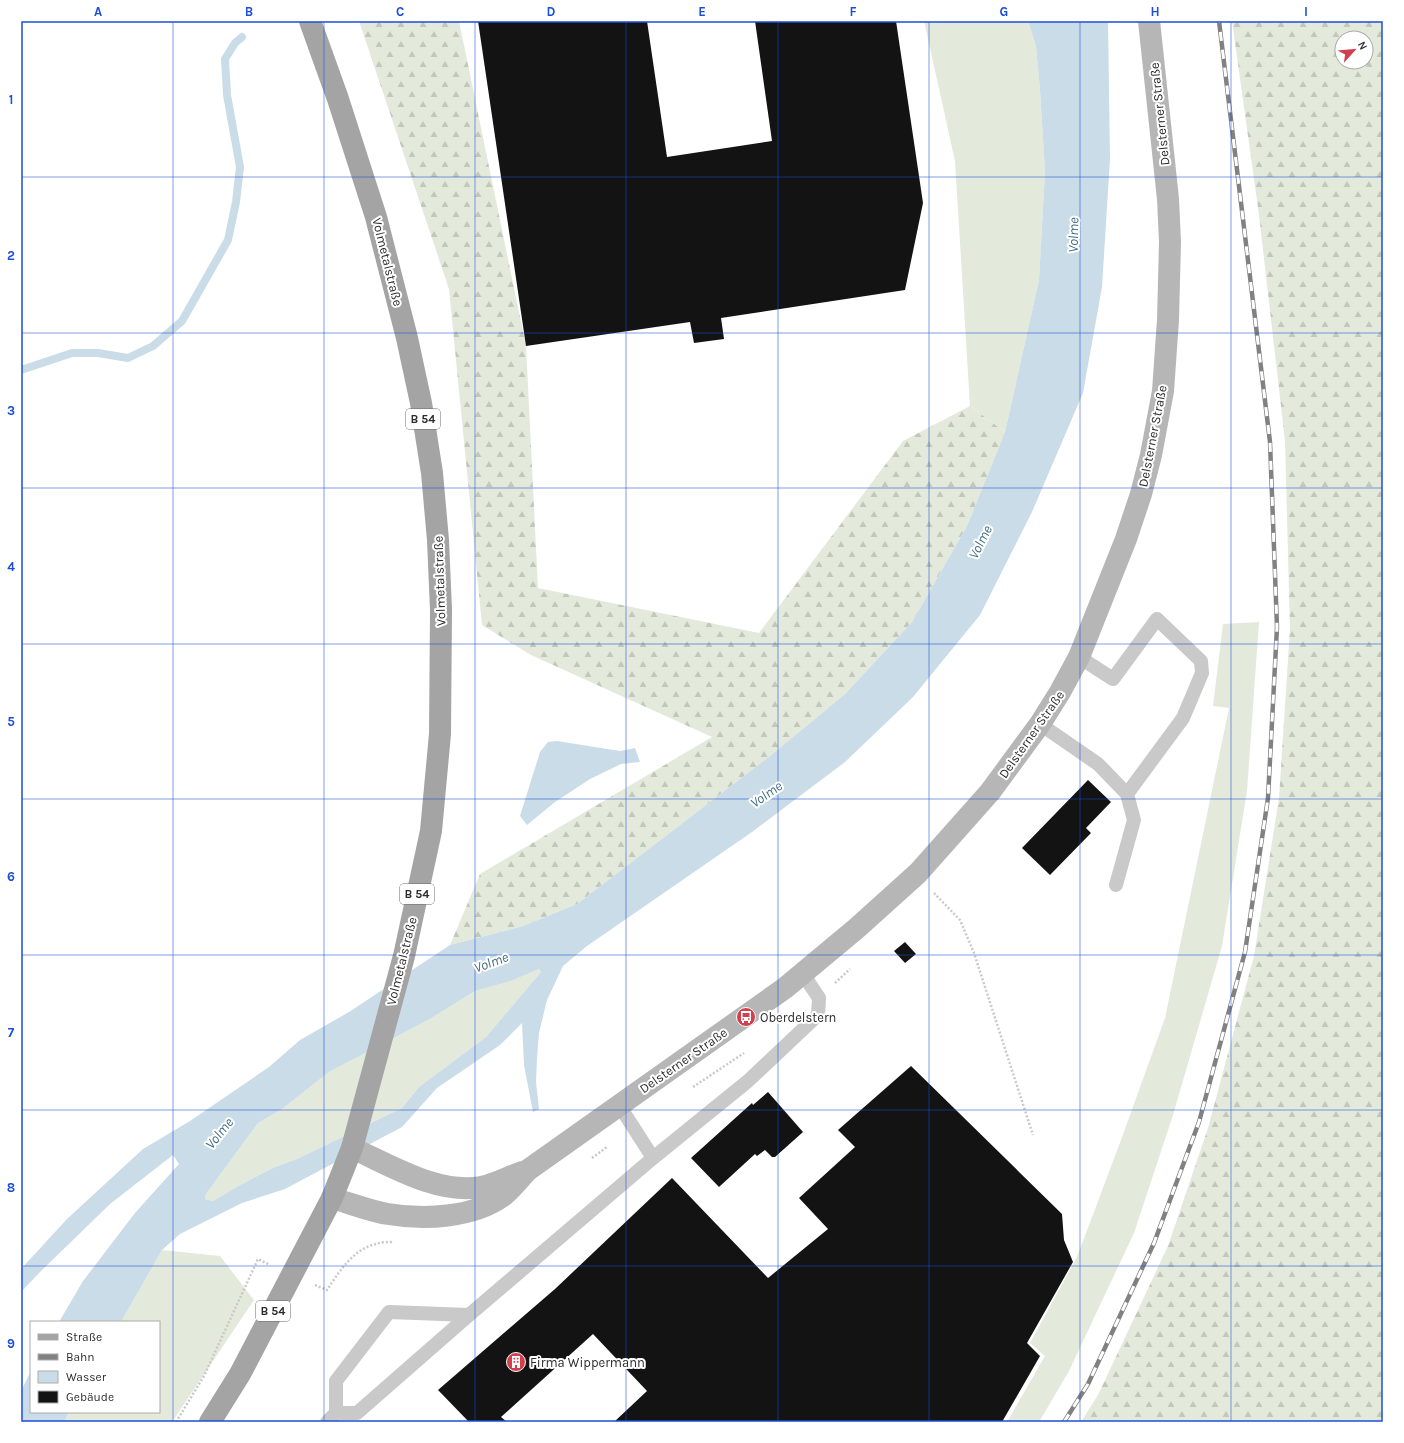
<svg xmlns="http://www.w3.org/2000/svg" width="1404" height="1443" font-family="Karla,sans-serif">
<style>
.grass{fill:#e3e9db}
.forest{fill:url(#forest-firs);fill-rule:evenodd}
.water{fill:#c9dce7;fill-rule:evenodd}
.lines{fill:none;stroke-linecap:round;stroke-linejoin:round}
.stream{stroke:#c9dce7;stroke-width:8}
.building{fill:#131313}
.path{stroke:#c9c9c9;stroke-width:2.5;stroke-dasharray:2 2;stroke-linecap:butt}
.lane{stroke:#c9c9c9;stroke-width:14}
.secondary{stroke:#b6b6b6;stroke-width:22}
.primary{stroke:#a4a4a4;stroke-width:22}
.rail-casing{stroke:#818181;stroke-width:4.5}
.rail{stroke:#fff;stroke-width:3;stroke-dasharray:9;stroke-linecap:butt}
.grid{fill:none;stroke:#1d4ed8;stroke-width:1;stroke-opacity:0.55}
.labels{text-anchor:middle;stroke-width:4;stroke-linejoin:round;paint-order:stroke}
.shield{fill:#fff;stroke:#6b6b6b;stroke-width:1}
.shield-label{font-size:12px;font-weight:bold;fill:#2c2c2c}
.street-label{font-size:13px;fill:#2c2c2c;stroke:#fff}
.poi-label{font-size:13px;fill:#2c2c2c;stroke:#fff;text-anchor:start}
.water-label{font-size:14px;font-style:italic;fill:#436d85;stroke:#fff}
.neatline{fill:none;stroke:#1d4ed8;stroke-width:1.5}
.grid-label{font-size:13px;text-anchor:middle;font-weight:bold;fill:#1d4ed8}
</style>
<defs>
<pattern id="forest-firs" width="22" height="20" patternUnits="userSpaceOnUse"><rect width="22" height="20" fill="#e3e9db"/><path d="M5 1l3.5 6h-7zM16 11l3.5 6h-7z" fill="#c3c8bc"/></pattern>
</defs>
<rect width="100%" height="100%" fill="#fff"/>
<path class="grass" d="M 924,21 L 1028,21 L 1036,46 L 1040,91 L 1045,172 L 1039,280 L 1005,432 L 970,406 L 955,161 Z
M 1259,622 L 1247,791 L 1222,946 L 1173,1115 L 1134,1233 L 1069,1371 L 1039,1422 L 1007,1422 L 1045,1356 L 1030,1343 L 1077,1257 L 1121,1140 L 1165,1018 L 1229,708 L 1213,706 L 1223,624 Z
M 539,969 L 541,972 L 486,1037 L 419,1087 L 402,1108 L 297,1159 L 275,1167 L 240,1185 L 213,1201 L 205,1199 L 206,1194 L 258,1123 L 282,1109 L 329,1072 L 430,1019 L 475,991 L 511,981 Z
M 162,1250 L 220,1256 L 254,1300 L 172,1422 L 64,1422 L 69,1412 L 159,1412 L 159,1322 L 121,1322 Z"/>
<path class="forest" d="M 359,21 L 459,21 L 526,346 L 538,588 L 759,633 L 903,441 L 970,406 L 1005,432 L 967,526 L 912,622 L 845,694 L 770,756 L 577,904 L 523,926 L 450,945 L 480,874 L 712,737 L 531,655 L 482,625 L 449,289 Z
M 1232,21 L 1383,21 L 1383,1422 L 1081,1422 L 1098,1395 L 1168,1246 L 1208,1128 L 1254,956 L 1279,798 L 1290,629 L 1285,441 L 1259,215 ZM 1342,38 L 1366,38 L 1366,62 L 1342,62 Z"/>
<path class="water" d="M 1028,21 L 1108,21 L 1110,159 L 1102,287 L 1083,393 L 1032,512 L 980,615 L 913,697 L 845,762 L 752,832 L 587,946 L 563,966 L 547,1000 L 539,1033 L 537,1058 L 536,1082 L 539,1109 L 533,1112 L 524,1065 L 522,1023 L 500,1045 L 437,1088 L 402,1127 L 285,1189 L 242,1203 L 180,1234 L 162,1250 L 121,1322 L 59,1322 L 83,1281 L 135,1213 L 179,1164 L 173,1155 L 110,1204 L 39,1273 L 21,1292 L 21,1269 L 67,1219 L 143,1149 L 190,1121 L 269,1067 L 300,1040 L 349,1012 L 450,945 L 523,926 L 577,904 L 770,756 L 845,694 L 912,622 L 967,526 L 1005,432 L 1039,280 L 1045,172 L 1040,91 L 1036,46 ZM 539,969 L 541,972 L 486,1037 L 419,1087 L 402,1108 L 297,1159 L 275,1167 L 240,1185 L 213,1201 L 205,1199 L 206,1194 L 258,1123 L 282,1109 L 329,1072 L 430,1019 L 475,991 L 511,981 Z
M 557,741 L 620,751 L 635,748 L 640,762 L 621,764 L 590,779 L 555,802 L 527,825 L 520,816 L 540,752 L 548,742 Z
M 31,1371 L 31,1412 L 69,1412 L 64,1422 L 21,1422 L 21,1391 Z"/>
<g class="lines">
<path class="stream" d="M 21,370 L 72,353 L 98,353 L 128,358 L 153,346 L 182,321 L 228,240 L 236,202 L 240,167 L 227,95 L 225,59 L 235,43 L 242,37"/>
</g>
<path class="building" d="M 478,21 L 647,21 L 667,157 L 772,141 L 755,21 L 896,21 L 923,203 L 905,290 L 721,318 L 724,339 L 694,343 L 690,322 L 526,346 Z
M 1088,780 L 1111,802 L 1086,828 L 1091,833 L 1050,875 L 1022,848 Z
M 905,942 L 916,954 L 905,963 L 894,951 Z
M 911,1066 L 1062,1214 L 1064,1240 L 1073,1262 L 1027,1343 L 1040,1356 L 1002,1422 L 614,1422 L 647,1391 L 593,1334 L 501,1417 L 507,1422 L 469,1422 L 438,1390 L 555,1289 L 672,1178 L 768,1278 L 828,1229 L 799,1198 L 855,1147 L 838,1130 Z
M 768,1092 L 803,1132 L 775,1157 L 772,1157 L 765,1150 L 757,1156 L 755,1154 L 719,1187 L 691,1158 L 752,1103 L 753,1105 Z"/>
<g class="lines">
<path class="path" d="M 934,893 L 960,920 L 974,953 L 1033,1135
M 835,983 L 850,969
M 693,1087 L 744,1053
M 592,1158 L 607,1147
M 315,1285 L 327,1290 C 339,1272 353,1249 376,1244 C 381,1242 388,1242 394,1242
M 176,1422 L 204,1376 L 258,1259 L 270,1265"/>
<path class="lane" d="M 1079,657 L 1113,679 L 1157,619 L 1201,661 L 1202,673 L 1183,718 L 1127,794
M 1040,724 L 1098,764 L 1127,794 L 1134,820 L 1116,885
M 653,1158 L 748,1081 L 818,1015 L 819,998 L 803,974
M 469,1315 L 389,1312 L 336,1381 L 336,1413 L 357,1413 L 469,1315 L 653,1158 L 619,1105
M 327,1422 L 336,1413"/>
<path class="secondary" d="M 352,1148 C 390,1165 438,1195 481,1187 C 495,1184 508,1177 522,1172
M 332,1198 C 350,1203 369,1211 388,1214 C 423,1220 473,1218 503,1196 C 512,1189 520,1178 528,1170 L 785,988 L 857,928 L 918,873 L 990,792 L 1040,724 L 1060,692 L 1079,657 L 1126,539 L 1141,494 L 1151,455 L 1163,391 L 1168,320 L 1170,242 L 1168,199 L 1149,21"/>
<path class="primary" d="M 210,1422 L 240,1374 L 332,1198 L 352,1148 L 404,956 L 431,831 L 440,734 L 441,610 L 438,540 L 432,473 L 421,403 L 407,338 L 376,217 L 338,99 L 310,21"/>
<defs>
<path id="rail" d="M 1064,1422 L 1088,1384 L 1154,1243 L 1199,1122 L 1245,952 L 1268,798 L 1277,627 L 1270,442 L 1219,21"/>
</defs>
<use href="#rail" class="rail-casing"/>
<use href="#rail" class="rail"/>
</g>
<path class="grid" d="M 173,21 L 173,1422M 324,21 L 324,1422M 475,21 L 475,1422M 626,21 L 626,1422M 778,21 L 778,1422M 929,21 L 929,1422M 1080,21 L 1080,1422M 1231,21 L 1231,1422M 21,177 L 1383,177M 21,333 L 1383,333M 21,488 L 1383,488M 21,644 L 1383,644M 21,799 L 1383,799M 21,955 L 1383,955M 21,1110 L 1383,1110M 21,1266 L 1383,1266"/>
<defs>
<symbol id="bus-disc" viewBox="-11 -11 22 22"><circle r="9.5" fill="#d2404d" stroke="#fff"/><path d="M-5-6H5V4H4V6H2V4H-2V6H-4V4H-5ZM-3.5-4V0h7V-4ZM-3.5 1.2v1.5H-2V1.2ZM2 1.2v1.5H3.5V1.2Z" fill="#fff"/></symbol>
<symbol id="building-disc" viewBox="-11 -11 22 22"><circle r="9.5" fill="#d2404d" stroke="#fff"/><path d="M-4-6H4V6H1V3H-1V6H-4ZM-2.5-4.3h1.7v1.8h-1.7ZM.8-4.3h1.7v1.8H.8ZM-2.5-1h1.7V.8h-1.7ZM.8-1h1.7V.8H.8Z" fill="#fff"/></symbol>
</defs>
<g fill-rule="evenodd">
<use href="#bus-disc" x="735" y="1006" width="22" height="22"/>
<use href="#building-disc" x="505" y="1351" width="22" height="22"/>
</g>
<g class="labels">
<g class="shield">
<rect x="406" y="409" width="34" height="20" rx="3"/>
<rect x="400" y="884" width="34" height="20" rx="3"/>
<rect x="256" y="1301" width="34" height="20" rx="3"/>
</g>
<g class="shield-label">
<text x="423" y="423">B 54</text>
<text x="417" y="898">B 54</text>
<text x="273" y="1315">B 54</text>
</g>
<g class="street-label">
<text transform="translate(1159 114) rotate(-96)" y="5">Delsterner Straße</text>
<text transform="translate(388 262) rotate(76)" y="5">Volmetalstraße</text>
<text transform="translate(1152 436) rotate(-79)" y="5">Delsterner Straße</text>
<text transform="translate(439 581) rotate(-92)" y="5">Volmetalstraße</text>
<text transform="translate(1031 734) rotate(-55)" y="5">Delsterner Straße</text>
<text transform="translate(401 961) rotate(-76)" y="5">Volmetalstraße</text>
<text transform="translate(683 1060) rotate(-35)" y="5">Delsterner Straße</text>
</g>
<g class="poi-label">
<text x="760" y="1022">Oberdelstern</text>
<text x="530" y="1367">Firma Wippermann</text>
</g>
<g class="water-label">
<text transform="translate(1073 235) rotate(-89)" y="5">Volme</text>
<text transform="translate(980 542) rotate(-63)" y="5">Volme</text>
<text transform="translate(766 794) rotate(-35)" y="5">Volme</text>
<text transform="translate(491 962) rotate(-20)" y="5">Volme</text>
<text transform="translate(219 1133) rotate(-51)" y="5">Volme</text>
</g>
</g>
<rect width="1404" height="1443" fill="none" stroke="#ffffff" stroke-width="44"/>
<rect x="30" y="1321" width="130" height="92" fill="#ffffff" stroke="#ababab"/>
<rect x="38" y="1334" width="20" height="6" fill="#a4a4a4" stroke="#ababab"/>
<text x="66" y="1341" font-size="12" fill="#2c2c2c">Straße</text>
<rect x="38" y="1354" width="20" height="6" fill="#818181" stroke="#ababab"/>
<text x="66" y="1361" font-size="12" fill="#2c2c2c">Bahn</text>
<rect x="38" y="1371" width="20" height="12" fill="#c9dce7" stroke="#ababab"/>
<text x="66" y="1381" font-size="12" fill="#2c2c2c">Wasser</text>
<rect x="38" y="1391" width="20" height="12" fill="#131313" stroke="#ababab"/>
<text x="66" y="1401" font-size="12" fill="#2c2c2c">Gebäude</text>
<g transform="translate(1354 50) rotate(63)"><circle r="19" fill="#ffffff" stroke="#ababab"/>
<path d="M0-3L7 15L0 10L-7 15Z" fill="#d2404d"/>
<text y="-6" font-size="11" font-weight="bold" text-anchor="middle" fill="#2c2c2c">N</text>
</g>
<rect x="22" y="22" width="1360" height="1399" class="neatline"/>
<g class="grid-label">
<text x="98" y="16">A</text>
<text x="249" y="16">B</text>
<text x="400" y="16">C</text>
<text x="551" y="16">D</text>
<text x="702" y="16">E</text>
<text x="853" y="16">F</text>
<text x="1004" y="16">G</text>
<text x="1155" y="16">H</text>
<text x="1306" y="16">I</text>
<text x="11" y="104">1</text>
<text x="11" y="260">2</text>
<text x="11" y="415">3</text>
<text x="11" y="571">4</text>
<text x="11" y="726">5</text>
<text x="11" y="881">6</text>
<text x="11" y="1037">7</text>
<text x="11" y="1192">8</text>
<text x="11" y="1348">9</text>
</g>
</svg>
